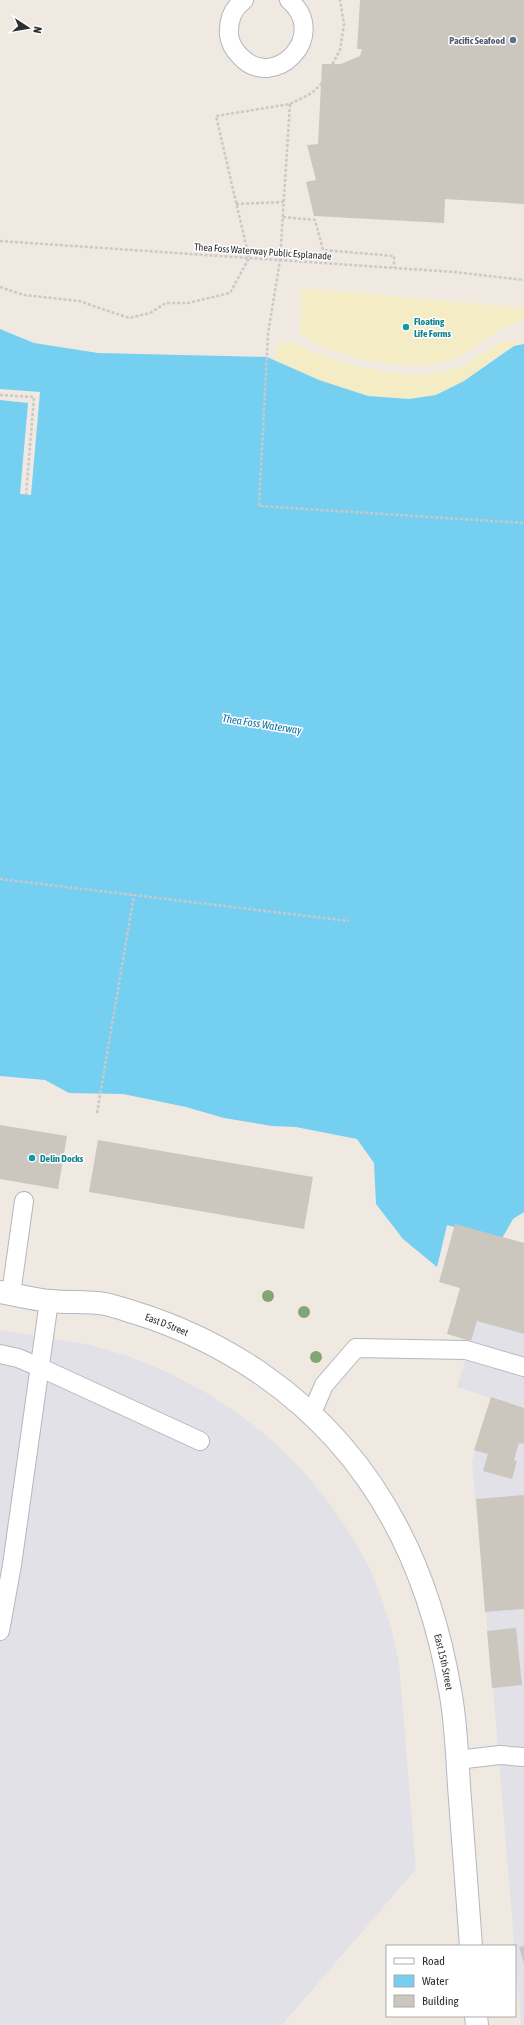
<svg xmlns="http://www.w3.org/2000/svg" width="524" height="2025" font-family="'Asap Condensed',sans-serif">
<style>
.industrial{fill:#e3e1e8}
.sand{fill:#f3ecc5}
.water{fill:#75cff0}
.pier{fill:#efe9e1}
.building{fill:#cbc7bf}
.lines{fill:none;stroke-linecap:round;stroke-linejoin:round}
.service-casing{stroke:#b4b7c1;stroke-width:20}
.tertiary-casing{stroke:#b4b7c1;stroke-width:24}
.path{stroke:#c9c9c9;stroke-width:2.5;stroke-dasharray:3 2;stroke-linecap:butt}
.service{stroke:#fff;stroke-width:18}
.tertiary{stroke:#fff;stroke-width:22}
.tree{fill:#84a574}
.service-dot{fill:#5c6f8a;stroke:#fff;stroke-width:1.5}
.culture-dot{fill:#0f9aa8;stroke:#fff;stroke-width:1.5}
.labels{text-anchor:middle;stroke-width:3;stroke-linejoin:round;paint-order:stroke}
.service-label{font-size:10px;font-weight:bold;fill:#4e5e75;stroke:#fff;text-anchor:end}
.street-label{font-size:10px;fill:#2e2e2e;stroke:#fff}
.culture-label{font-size:10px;font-weight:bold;fill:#0d838f;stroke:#fff;text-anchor:start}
.water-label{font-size:11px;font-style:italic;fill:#0d6fa3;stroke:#fff}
</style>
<rect width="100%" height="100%" fill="#efe9e1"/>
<path class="industrial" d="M 455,1224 L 524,1243 L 524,2025 L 521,2025 L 494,1700 L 472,1462 L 491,1398 L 457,1387 L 471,1341 L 447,1334 L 460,1288 L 439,1282 Z
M 0,1330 L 91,1345 L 131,1357 L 169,1373 L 205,1392 L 240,1415 L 273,1441 L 303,1471 L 330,1504 L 354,1540 L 370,1569 L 382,1600 L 392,1631 L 399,1663 L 416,1869 L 282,2025 L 0,2025 Z"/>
<path class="sand" d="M 302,288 L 524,308 L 524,320 C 510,325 498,331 486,339 C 477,344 470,351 460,356 C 414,377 341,360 300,335 Z
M 508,341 L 524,344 C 500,348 483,370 463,382 C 455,386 444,393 435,395 C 382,410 323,382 275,360 L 279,342 L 295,343 L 312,352 L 344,363 L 381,371 L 412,375 L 440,372 L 465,365 L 496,344 Z"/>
<path class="water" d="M 0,329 L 34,343 L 98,353 L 267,357 L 319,380 L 368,396 L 409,399 L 436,395 L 464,381 L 514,346 L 524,344 L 524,1212 L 513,1219 L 501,1240 L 447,1225 L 437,1267 L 403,1239 L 376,1204 L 374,1163 L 357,1139 L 296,1127 L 272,1126 L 224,1118 L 186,1107 L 123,1094 L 69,1093 L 45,1080 L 0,1076 Z"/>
<path class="pier" d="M 0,389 L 40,392 L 31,495 L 20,494 L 28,403 L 0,400 Z"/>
<path class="building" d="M 360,0 L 524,0 L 524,204 L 445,199 L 444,223 L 314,216 L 306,182 L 316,180 L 307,145 L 318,144 L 322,64 L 341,64 L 360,56 L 362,49 L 357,49 Z
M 0,1125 L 67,1136 L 58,1189 L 0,1179 Z
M 98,1140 L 313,1177 L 304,1229 L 89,1192 Z
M 455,1224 L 524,1243 L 524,1334 L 477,1321 L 471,1341 L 447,1334 L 460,1288 L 439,1282 Z
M 491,1397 L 524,1408 L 524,1444 L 519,1443 L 514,1460 L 517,1461 L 512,1479 L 483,1471 L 488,1454 L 474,1450 Z
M 524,1495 L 524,1609 L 485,1612 L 476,1499 Z
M 516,1628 L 522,1685 L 492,1688 L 487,1631 Z
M 524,1946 L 524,1964 L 519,1947 Z"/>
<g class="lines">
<defs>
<path id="service" d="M 244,0 C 232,9 228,21 229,35 C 230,43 234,50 240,56 C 273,93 331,36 289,0
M 11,1294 L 24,1201
M 0,1354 L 18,1358 L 39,1367 L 200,1441
M 312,1413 L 324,1385 L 356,1348 L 466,1350 L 524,1367
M 0,1631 L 12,1565 L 49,1301
M 457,1760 L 500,1755 L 524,1757"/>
<g id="tertiary">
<path id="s1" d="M 0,1292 C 17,1295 33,1299 50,1301 C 68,1303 87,1301 105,1304 C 115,1306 126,1310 136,1313 C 181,1327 224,1348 263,1375 C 372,1451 428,1561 450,1690 C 456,1721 457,1754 459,1786 C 463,1839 467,1893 471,1946"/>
<path d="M 476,2016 L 477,2025"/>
</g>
</defs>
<use href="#service" class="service-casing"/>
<use href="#tertiary" class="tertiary-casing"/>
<path class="path" d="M 290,104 L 280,260 L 268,334 L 259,506 L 524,523
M 236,204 L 283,202
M 283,217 L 315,220 L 323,250 L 394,256 L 394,268
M 0,241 L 454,272 L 524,280
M 0,287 L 24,295 L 79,301 L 129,318 L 150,313 L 166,303 L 188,303 L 230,293 L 249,258 L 216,116 L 290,104 L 312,93 L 323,82 L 340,50 L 344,24 L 340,0
M 0,395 L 34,397 L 26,495
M 0,879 L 349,921
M 97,1113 L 134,895"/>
<use href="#service" class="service"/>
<use href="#tertiary" class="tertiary"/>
</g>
<g class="tree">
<circle cx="268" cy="1296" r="6"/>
<circle cx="304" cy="1312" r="6"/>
<circle cx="316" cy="1357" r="6"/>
</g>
<circle class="service-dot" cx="513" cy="40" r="4"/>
<g class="culture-dot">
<circle cx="406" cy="327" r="4"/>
<circle cx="32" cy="1158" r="4"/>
</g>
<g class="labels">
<g class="service-label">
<text x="505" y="44">Pacific Seafood</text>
</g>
<g class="street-label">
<text transform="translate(263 251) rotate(4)" y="4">Thea Foss Waterway Public Esplanade</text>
<text dy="4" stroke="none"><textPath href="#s1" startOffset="171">East D Street</textPath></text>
<text dy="4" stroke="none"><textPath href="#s1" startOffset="628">East 15th Street</textPath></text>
</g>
<g class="culture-label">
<text x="414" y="325">Floating<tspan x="414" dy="12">Life Forms</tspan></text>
<text x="40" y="1162">Delin Docks</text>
</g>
<g class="water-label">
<text transform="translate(262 724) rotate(9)" y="4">Thea Foss Waterway</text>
</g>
</g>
<rect x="386" y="1945" width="130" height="72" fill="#ffffff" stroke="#ababab"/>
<rect x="394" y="1958" width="20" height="6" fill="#ffffff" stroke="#ababab"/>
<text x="422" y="1965" font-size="12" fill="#2e2e2e">Road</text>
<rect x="394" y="1975" width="20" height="12" fill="#75cff0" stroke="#ababab"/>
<text x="422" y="1985" font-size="12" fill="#2e2e2e">Water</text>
<rect x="394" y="1995" width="20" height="12" fill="#cbc7bf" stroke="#ababab"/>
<text x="422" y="2005" font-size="12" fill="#2e2e2e">Building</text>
<g transform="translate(28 28) rotate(102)" stroke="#ffffff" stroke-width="3" paint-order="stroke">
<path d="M0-3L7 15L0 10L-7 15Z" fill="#2e2e2e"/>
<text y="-6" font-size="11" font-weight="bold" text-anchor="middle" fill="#2e2e2e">N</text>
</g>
</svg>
